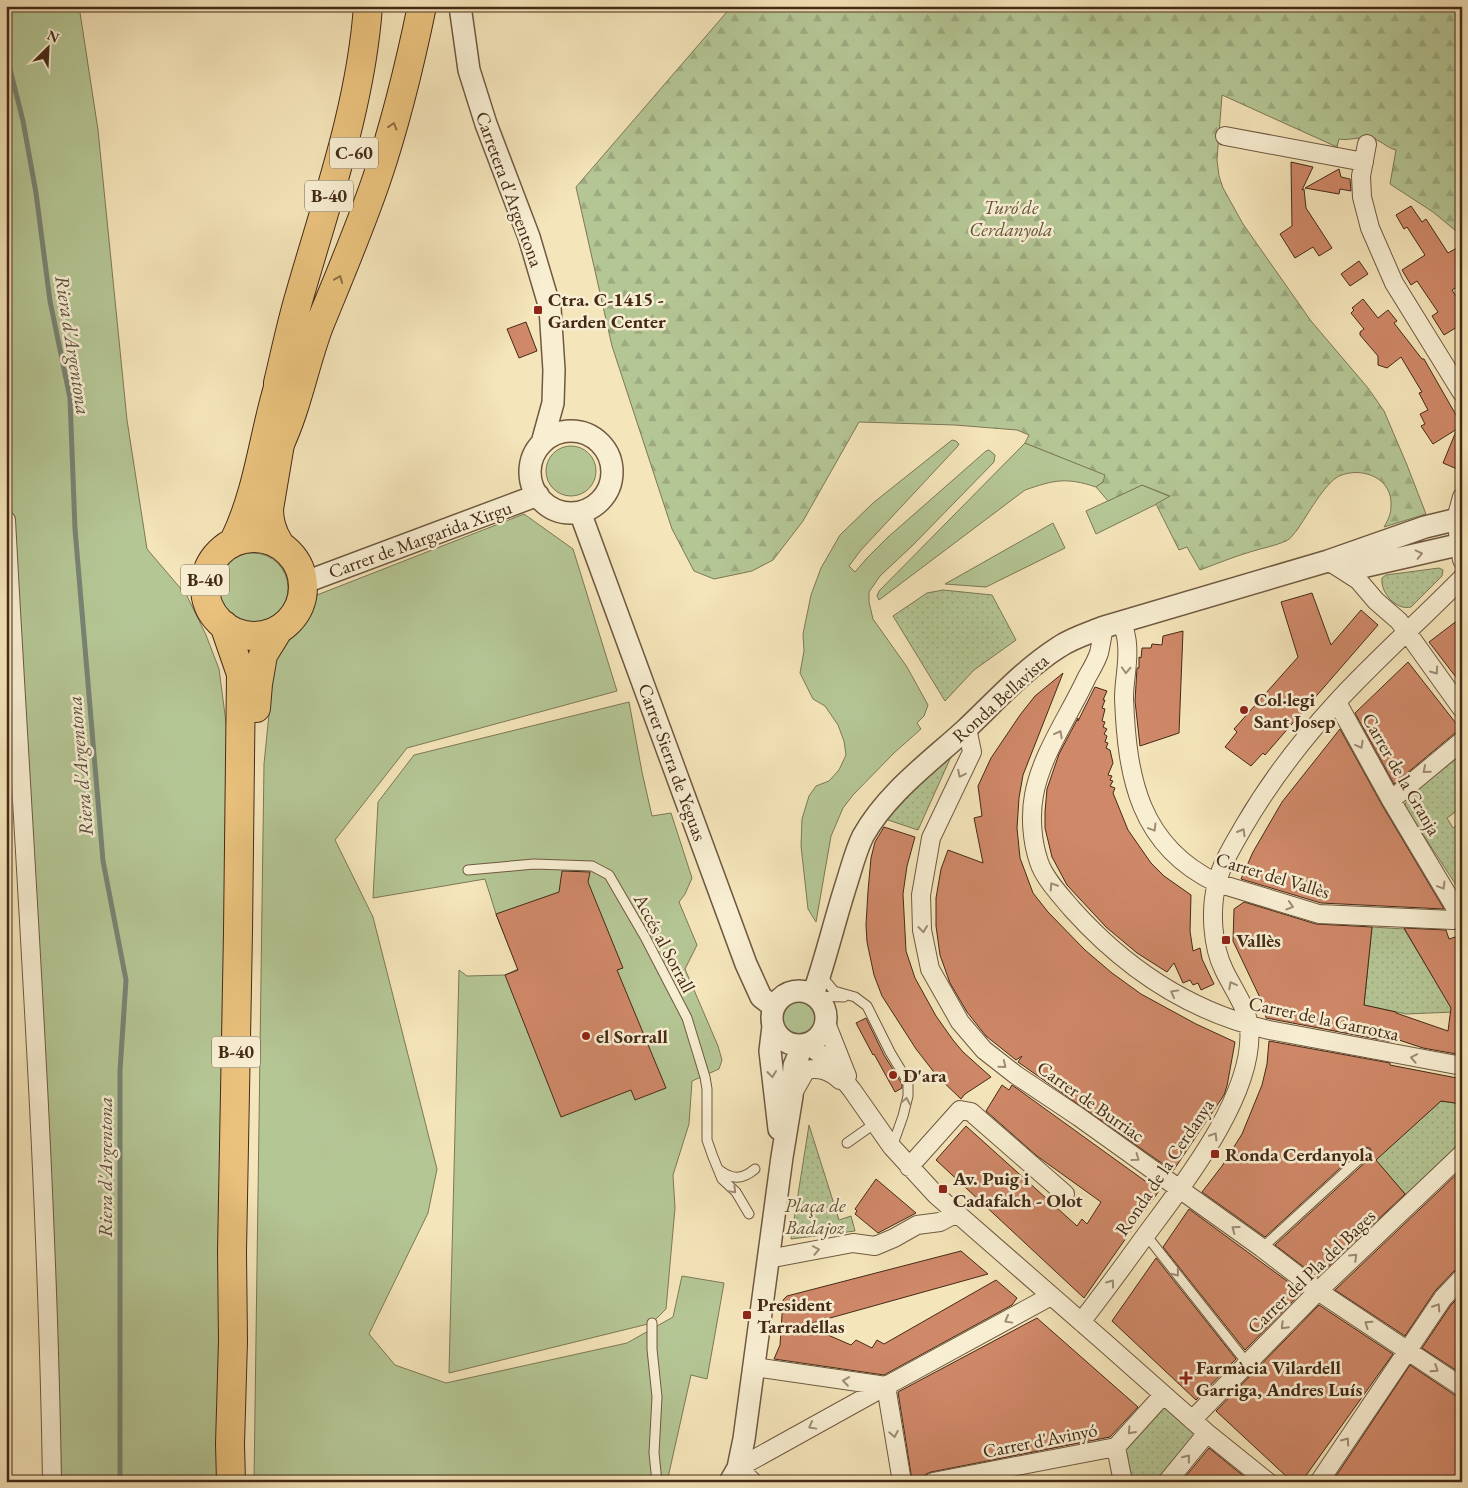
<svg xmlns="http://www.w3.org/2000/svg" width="1468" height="1488" font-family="'EB Garamond',serif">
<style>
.green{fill:#b5c695;stroke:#7c7856}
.forest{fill:url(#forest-firs);stroke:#7c7856}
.park{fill:url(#park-dots);stroke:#7c7856}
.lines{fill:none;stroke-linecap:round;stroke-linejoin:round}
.stream{stroke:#798374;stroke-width:5}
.building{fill:#cf8868;stroke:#442a17}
.service-casing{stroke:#705940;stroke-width:11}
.minor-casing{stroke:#705940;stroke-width:20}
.tertiary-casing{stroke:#705940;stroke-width:24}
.primary-casing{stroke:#442a17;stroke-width:30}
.motorway-casing{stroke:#442a17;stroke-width:30}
.service{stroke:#f8eed2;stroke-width:9}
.minor{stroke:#f8eed2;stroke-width:18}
.tertiary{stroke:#f8eed2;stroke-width:21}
.primary{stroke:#eac27d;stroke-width:28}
.motorway{stroke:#eac27d;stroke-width:28}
.oneway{stroke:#8f6e45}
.oneway2{stroke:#9e8c74}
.poi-dot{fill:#8f2418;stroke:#f8eed2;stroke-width:2}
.labels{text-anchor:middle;stroke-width:5;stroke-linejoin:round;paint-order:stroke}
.shield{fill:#f8eed2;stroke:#7a654f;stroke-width:1}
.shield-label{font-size:18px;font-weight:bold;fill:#442a17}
.street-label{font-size:19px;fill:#442a17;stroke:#f8eed2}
.park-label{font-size:19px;font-style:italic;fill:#605136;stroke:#f8eed2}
.poi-label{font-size:19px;font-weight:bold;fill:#442a17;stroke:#f8eed2;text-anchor:start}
.water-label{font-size:20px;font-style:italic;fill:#5a4f3e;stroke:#f8eed2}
</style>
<defs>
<pattern id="forest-firs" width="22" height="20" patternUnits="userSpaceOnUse" patternTransform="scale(1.25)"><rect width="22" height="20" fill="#b5c695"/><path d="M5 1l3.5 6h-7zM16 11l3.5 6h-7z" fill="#9daa80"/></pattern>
<pattern id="park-dots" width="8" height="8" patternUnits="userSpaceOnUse" patternTransform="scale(1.25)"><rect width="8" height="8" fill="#b5c695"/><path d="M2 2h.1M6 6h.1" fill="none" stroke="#9daa80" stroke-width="1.8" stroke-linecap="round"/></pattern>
</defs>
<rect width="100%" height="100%" fill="#f5e5ba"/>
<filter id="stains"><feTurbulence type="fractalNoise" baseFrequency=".004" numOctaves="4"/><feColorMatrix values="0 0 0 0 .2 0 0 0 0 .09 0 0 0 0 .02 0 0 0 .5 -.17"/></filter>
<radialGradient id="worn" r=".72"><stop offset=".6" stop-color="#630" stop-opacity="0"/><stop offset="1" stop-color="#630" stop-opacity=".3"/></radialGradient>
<path class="green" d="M 6,6 L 79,6 L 98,130 L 127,420 L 147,549 L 187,596 L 206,635 L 219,669 L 227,730 L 219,1482 L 53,1482 L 13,526 L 6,427 Z
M 952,440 L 956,441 L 959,444 L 957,447 L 861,550 L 849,566 L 855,572 L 867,558 L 887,538 L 986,451 L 989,450 L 995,455 L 994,462 L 913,545 L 880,576 L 869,592 L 869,602 L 873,619 L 907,667 L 928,705 L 924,716 L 917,723 L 921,729 L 894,753 L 853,795 L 843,808 L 831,836 L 816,922 L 808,909 L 801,846 L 802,819 L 809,796 L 816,786 L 829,781 L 839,770 L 846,755 L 844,741 L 838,725 L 825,706 L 813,699 L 800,673 L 804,651 L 803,634 L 811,595 L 821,568 L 840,535 L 873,503 Z
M 1025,443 L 1106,475 L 1103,482 L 1096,487 C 1066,477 1054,480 1025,490 L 879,600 L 877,596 L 879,591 Z
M546 471a25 25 0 1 1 50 0a25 25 0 1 1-50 0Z
M 1142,485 L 1171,497 L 1096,534 L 1086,511 Z
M 524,514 L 573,549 L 617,691 L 407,748 L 335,840 L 373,917 L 437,1169 L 428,1213 L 369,1334 L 395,1365 L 446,1383 L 627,1343 L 673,1317 L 682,1276 L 724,1283 L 707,1379 L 691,1375 L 667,1482 L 254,1482 L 264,764 L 274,664 L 317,595 Z
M 1053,523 L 1065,548 L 986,587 L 945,584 Z
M218 588a35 35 0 1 1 70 0a35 35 0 1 1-70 0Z
M 629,702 L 642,772 L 652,816 L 671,813 L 692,878 L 685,894 L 679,902 L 697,945 L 685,969 L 718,1046 L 722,1060 L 719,1069 L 692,1081 L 689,1124 L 673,1175 L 675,1208 L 666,1309 L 652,1323 L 449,1373 L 459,970 L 467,976 L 505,975 L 518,969 L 496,914 L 485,879 L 373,898 L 378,802 L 414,755 Z
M782 1020a18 18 0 1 1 36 0a18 18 0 1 1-36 0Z"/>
<path class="forest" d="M 732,6 L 1462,6 L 1462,236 L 1433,212 L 1390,184 L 1396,150 C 1387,148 1381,140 1371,138 C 1360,136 1350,141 1339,139 L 1337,147 L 1222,95 L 1217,160 L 1219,176 L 1223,188 L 1243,224 L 1311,321 L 1368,388 L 1384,411 L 1407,465 L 1426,514 L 1384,527 C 1388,520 1391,514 1391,506 C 1393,478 1362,466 1339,476 C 1324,484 1307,516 1297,530 C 1294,533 1291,539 1286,541 C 1275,546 1262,548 1250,552 C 1233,557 1216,564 1200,570 L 1187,547 L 1179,550 L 1156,504 L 1170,496 L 1142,485 L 1108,501 L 1096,487 L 1103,482 L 1105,475 L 1025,443 L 1029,435 L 1017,430 L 955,425 L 859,422 L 803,521 L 773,560 L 752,571 L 714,579 L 694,571 L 672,529 L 612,346 L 576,187 Z"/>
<path class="park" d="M 1439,568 L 1443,570 L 1442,576 L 1411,607 C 1396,611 1380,592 1382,578 L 1386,575 Z
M 943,590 L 992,595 L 1016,640 L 974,670 L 945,701 L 893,616 L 927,593 Z
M 1462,754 L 1462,807 L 1447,818 L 1453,828 L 1462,821 L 1462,894 L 1405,807 L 1407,797 Z
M 950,755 L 950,759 L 918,830 L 885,819 L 912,788 Z
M 1372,927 L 1404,929 L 1454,1012 L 1406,1014 L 1364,1005 Z
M 1441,1101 L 1462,1104 L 1462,1144 L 1407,1196 L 1375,1160 Z
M 809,1125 L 839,1220 L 851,1216 L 855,1231 L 791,1239 Z
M 1165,1406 L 1195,1432 L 1193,1439 L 1157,1482 L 1129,1482 L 1123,1453 Z"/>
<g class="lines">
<path class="stream" d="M 6,53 L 23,121 L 36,193 L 50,301 L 70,398 L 75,529 L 103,861 L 126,980 L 120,1071 L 120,1482"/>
</g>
<path class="building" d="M 1291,162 L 1313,167 L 1302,190 L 1304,189 L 1306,208 L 1332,248 L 1319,256 L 1313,247 L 1295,258 L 1280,234 L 1292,226 Z
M 1339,169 L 1341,177 L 1350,179 L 1351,191 L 1340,189 L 1339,194 L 1305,188 Z
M 1411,206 L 1422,222 L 1426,219 L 1448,253 L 1462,245 L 1462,284 L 1452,290 L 1462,306 L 1462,324 L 1444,335 L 1432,316 L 1438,312 L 1417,281 L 1411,285 L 1402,270 L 1425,255 L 1407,227 L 1404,229 L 1396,215 Z
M 1359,261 L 1368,274 L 1350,286 L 1341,274 Z
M 1363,299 L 1378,318 L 1388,310 L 1397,321 L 1394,323 L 1422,359 L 1424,359 L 1460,422 L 1462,418 L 1462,471 L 1443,463 L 1457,429 L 1433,444 L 1421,426 L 1425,424 L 1420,414 L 1428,410 L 1419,393 L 1422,392 L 1401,357 L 1387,368 L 1378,365 L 1378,356 L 1360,335 L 1360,332 L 1364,329 L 1351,313 L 1354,310 L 1352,308 Z
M 526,322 L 537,351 L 519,358 L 507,329 Z
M 1312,593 L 1331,645 L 1361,610 L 1378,625 L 1265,755 L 1263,753 L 1251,766 L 1225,747 L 1237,732 L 1234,729 L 1298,657 L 1281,602 Z
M 1462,617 L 1462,685 L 1429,642 Z
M 1183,631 L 1179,733 L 1140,746 L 1135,701 L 1137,668 L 1139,668 L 1139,657 L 1141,658 L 1142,648 L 1151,648 L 1152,644 L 1162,645 L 1163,636 Z
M 1408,662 L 1462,731 L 1455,733 L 1394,784 L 1355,713 Z
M 1063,673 L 1023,775 L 1019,798 L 1017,828 L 1020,858 L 1033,893 L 1048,912 L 1085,950 L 1112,973 L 1141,994 L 1196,1024 L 1235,1042 L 1227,1086 L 1224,1095 L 1173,1171 L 1018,1062 L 1022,1056 L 1016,1060 L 986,1036 L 967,1012 L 950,983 L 940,955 L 936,926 L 936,898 L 941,869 L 948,850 L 983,863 L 974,818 L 982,816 L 978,786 L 991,758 L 1020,715 L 1035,696 Z
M 1095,687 L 1107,691 L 1103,700 L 1105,700 L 1102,708 L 1105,709 L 1102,721 L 1105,722 L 1103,727 L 1107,729 L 1104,734 L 1107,736 L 1105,742 L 1108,743 L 1106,748 L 1110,750 L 1113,763 L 1108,775 L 1112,776 L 1110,780 L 1113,781 L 1110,786 L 1115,788 L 1113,793 L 1128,830 L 1151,863 L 1164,876 L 1191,895 L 1190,931 L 1193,951 L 1200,948 L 1202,959 L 1214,984 L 1201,990 L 1198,983 L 1193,985 L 1190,980 L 1183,983 L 1174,963 L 1167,972 L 1137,953 L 1106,927 L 1067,885 L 1052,857 L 1045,828 L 1045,812 L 1047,789 L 1059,754 L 1078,718 L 1078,721 Z
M 1340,729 L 1382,805 L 1444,909 L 1321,903 L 1241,879 L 1253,852 L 1282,802 Z
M 884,827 L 915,837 L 907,866 L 903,894 L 906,951 L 915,978 L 936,1016 L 953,1040 L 963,1052 L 991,1077 L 965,1094 L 961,1099 L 937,1076 L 916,1049 L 882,996 L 874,975 L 867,942 L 866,925 L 868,891 L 871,858 L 875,842 Z
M 562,871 L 590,872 L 588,882 L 623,968 L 617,970 L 666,1088 L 635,1100 L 631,1090 L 561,1117 L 505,975 L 518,970 L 496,914 L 559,892 Z
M 1244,902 L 1316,924 L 1372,927 L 1364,1005 L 1396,1012 L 1396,1013 L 1448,1031 L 1451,1008 L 1404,928 L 1446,930 L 1449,939 L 1462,935 L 1462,1055 L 1423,1048 L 1393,1038 L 1392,1042 L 1266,1018 L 1263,1004 L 1233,941 L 1234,909 Z
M 866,1018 L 884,1055 L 902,1084 L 902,1088 L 895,1092 L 874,1054 L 873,1055 L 856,1023 Z
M 1269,1041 L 1390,1063 L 1390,1065 L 1462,1079 L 1462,1104 L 1441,1101 L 1376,1160 L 1405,1194 L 1317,1277 L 1275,1245 L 1370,1158 L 1372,1152 L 1370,1148 L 1365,1147 L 1362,1148 L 1265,1237 L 1202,1192 L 1222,1166 L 1242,1134 L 1262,1085 L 1267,1064 Z
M 1002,1085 L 1009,1090 L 1012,1085 L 1159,1191 L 1084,1298 L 936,1160 L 966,1126 L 1077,1226 L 1082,1219 L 1087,1224 L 1101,1202 L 1037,1156 L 986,1111 Z
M 1462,1169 L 1462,1268 L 1454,1271 L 1435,1291 L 1405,1336 L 1335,1290 Z
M 876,1179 L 916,1213 L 878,1233 L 855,1214 L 857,1211 L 855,1209 Z
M 1189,1209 L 1302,1292 L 1245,1350 L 1163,1247 Z
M 961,1251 L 988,1274 L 805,1325 L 851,1345 L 856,1340 L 872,1348 L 877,1340 L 884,1344 L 996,1280 L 1017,1298 L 1012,1305 L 884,1375 L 774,1359 L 780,1345 L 783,1300 L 787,1296 Z
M 1156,1258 L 1236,1359 L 1196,1400 L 1112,1321 Z
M 1462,1294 L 1462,1374 L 1422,1348 L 1451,1305 Z
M 1319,1305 L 1393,1354 L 1302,1481 L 1286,1476 L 1216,1411 Z
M 1037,1318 L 1138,1407 L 1110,1437 L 931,1472 L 926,1474 L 923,1479 L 912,1480 L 898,1392 Z
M 1410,1365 L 1456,1396 L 1462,1398 L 1462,1482 L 1332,1482 Z
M 1209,1448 L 1246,1478 L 1250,1482 L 1181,1482 Z"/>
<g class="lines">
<defs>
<path id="service" d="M 468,870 L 534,864 L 592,866 L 609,875 L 645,937 L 687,1018 L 705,1077 L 707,1089 L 707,1140 L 713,1157 L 722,1179 L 736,1192 L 749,1214
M 820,974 L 834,991 L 855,997 L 867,1006 L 890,1052 L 908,1082 L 908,1096 L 903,1116 L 892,1147
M 815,996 L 844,997
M 847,1143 L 874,1124
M 718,1169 C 732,1180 742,1180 755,1169
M 1146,1235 L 1247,1363
M 1262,1248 L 1366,1153
M 652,1323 L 652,1349 L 657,1397 L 654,1453 L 657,1482"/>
<path id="minor" d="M 1225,136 L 1364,162
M 1367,144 L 1361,176 L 1362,197 L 1370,228 L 1394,283 L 1462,393
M 1462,497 L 1456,519 L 1462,560
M 6,520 C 23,840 47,1161 52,1482
M 1333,564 L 1358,580 L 1376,601 L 1399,621 L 1462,709
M 1122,622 C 1124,629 1127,637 1127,644 C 1129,662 1124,680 1124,698 C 1127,777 1139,846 1217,883 L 1319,914 L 1453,920 L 1462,917
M 1104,627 C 1102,636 1101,645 1099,653 C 1096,662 1091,670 1087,677 C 1070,714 1041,755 1034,795 C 1030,816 1032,842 1039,862 C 1044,878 1061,896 1072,909 C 1125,968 1190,1012 1269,1030 L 1462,1066
M 1337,702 L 1391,800 L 1462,919
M 967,728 L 972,752 L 931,838 L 921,895 L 922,930 L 930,969 L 960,1022 L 984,1050 L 1016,1075 L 1079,1117 L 1262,1248 L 1318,1291 L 1462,1387
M 1391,800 L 1462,741
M 826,1023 L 847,1076
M 807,1044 L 828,1060 L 852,1090 L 892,1147 L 936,1195 L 1102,1340 L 1207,1433 L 1268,1482
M 793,1093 L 806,1070 C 820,1067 830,1071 840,1080
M 909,1167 L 960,1110 L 971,1112 L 1065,1194
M 768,1259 L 853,1243 L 875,1246 L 894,1238 L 917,1225 L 940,1222 L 957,1213
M 1081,1322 C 1103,1294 1124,1265 1145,1236 C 1183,1185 1256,1093 1249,1027 C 1247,1007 1233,989 1224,970 C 1212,946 1210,909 1217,883 C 1222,862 1234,844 1244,826 C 1268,785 1302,740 1335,704 C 1375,660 1420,621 1462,578
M 754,1367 L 886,1386 L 1051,1296
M 1192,1420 L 1318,1291 L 1462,1154
M 1116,1447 L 1123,1482
M 753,1482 L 738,1468 L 886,1386 L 902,1482
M 933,1482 L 1116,1447 L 1163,1395
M 1167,1482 L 1207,1433
M 1319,1482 L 1443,1298 L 1462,1278"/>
<path id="tertiary" d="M 460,6 L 469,70 L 486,124 L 529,237 L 550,308 L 554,370 L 553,403 L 542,443
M530 472a41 41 0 1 1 82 0a41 41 0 1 1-82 0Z
M 580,512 L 746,964 L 761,997 L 774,1007
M 1331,562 L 1362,567 L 1462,544
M 303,583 L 538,495
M772 1018a27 27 0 1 1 54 0a27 27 0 1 1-54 0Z
M 813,995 C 826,958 835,919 847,882 C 852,866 856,850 863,836 C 887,793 930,762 965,730 C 996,701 1023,670 1059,647 C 1072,638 1089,633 1104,627 L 1328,561 L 1425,527 L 1462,518
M 773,1026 L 770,1051 L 779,1129
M 730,1482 L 738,1468 L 744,1439 L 782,1157 L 792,1096 L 794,1066 L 803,1045"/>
<path id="primary" d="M205 587a49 49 0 1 1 98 0a49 49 0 1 1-98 0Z
M 234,541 C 262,484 264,420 287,361
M 279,543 C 272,532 269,522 269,509 L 283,426
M 224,625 L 241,674 L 238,932 L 232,1252 L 233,1341 L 230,1444 L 231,1482
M 256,708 L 258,684 L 263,655 L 279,629"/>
<path id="motorway" d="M 278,383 C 285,354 291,324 300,294 C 327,200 361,105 368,6
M 278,448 C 297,409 304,366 319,326 C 339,277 360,228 377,178 C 396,122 410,64 422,6"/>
</defs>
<use href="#service" class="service-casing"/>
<use href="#minor" class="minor-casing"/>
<use href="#tertiary" class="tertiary-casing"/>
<use href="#primary" class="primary-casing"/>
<use href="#motorway" class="motorway-casing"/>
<use href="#service" class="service"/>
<use href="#minor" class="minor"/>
<use href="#tertiary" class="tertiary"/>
<use href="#primary" class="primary"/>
<use href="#motorway" class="motorway"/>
</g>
<defs><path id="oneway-chevron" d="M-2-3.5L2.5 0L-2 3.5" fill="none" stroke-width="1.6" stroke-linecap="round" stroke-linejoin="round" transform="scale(1.25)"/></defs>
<g class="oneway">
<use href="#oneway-chevron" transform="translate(393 126) rotate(-73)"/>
<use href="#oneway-chevron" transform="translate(339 279) rotate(-68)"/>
</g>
<g class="oneway2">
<use href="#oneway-chevron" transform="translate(1419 554) rotate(-13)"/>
<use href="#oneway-chevron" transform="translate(1126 670) rotate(93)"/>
<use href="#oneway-chevron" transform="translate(1435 671) rotate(55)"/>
<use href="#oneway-chevron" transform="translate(1059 734) rotate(-62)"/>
<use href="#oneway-chevron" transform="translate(1360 745) rotate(61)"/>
<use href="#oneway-chevron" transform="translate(1426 770) rotate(140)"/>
<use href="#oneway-chevron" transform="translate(961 774) rotate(116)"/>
<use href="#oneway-chevron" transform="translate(1153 828) rotate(59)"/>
<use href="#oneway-chevron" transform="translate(1242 832) rotate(-60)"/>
<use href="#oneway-chevron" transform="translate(1053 886) rotate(-123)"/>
<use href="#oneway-chevron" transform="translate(1442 886) rotate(59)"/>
<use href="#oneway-chevron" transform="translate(1290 906) rotate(17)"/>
<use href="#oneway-chevron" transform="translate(923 929) rotate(84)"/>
<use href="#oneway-chevron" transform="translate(1232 985) rotate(-118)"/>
<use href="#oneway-chevron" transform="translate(1174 993) rotate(-151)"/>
<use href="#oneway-chevron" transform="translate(1414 1058) rotate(-169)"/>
<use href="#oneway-chevron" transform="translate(1003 1065) rotate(39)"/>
<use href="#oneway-chevron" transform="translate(772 1074) rotate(84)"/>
<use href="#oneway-chevron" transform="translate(906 1101) rotate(-79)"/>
<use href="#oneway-chevron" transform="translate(1214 1136) rotate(-58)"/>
<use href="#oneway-chevron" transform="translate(1136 1158) rotate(36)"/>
<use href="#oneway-chevron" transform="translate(733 1190) rotate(46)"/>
<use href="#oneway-chevron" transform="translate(1235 1229) rotate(-144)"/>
<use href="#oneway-chevron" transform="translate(816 1250) rotate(-11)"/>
<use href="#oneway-chevron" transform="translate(1354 1257) rotate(-44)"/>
<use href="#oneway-chevron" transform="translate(1176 1273) rotate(52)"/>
<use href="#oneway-chevron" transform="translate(1111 1283) rotate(-54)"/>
<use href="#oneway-chevron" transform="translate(1437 1307) rotate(-57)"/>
<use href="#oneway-chevron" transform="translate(1008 1320) rotate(151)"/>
<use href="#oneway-chevron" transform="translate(1368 1324) rotate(-146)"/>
<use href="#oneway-chevron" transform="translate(1284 1326) rotate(135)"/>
<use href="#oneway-chevron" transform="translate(1435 1369) rotate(33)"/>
<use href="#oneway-chevron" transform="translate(846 1381) rotate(-172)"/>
<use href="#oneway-chevron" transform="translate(812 1426) rotate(151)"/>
<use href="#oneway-chevron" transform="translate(1131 1431) rotate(132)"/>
<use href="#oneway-chevron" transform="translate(894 1434) rotate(80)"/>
<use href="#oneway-chevron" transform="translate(1346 1441) rotate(-55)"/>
<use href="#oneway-chevron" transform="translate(1187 1458) rotate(-51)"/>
</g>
<g class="poi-dot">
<rect x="533" y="305" width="10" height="10" rx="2.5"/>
<circle cx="1244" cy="710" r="5"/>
<rect x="1221" y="935" width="10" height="10" rx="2.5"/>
<circle cx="586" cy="1036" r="5"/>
<circle cx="893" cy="1075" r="5"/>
<rect x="1210" y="1149" width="10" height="10" rx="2.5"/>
<rect x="938" y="1184" width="10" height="10" rx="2.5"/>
<rect x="742" y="1310" width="10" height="10" rx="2.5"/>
<path d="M1183.5 1370.5h5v5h5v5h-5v5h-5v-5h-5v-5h5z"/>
</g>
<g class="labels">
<g class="shield">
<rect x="330" y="137.5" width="48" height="31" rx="4"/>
<rect x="305" y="180.5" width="48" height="31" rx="4"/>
<rect x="181" y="564.5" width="48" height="31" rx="4"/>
<rect x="212" y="1036.5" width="48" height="31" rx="4"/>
</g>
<g class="shield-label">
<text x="354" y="159">C-60</text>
<text x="329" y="202">B-40</text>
<text x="205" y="586">B-40</text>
<text x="236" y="1058">B-40</text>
</g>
<g class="street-label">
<text transform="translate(510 189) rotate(70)" y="7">Carretera d'Argentona</text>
<text transform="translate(420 539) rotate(-20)" y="7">Carrer de Margarida Xirgu</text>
<text transform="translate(1000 698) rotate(-42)" y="7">Ronda Bellavista</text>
<text transform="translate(673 762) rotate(70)" y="7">Carrer Sierra de Yeguas</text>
<text transform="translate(1402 774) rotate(60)" y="7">Carrer de la Granja</text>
<text transform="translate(1273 875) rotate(17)" y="7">Carrer del Vallès</text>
<text transform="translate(665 943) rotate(62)" y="7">Accés al Sorrall</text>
<text transform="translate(1324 1018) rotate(12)" y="7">Carrer de la Garrotxa</text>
<text transform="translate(1091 1101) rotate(35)" y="7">Carrer de Burriac</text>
<text transform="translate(1164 1167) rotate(-56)" y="7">Ronda de la Cerdanya</text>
<text transform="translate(1311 1271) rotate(-44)" y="7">Carrer del Pla del Bages</text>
<text transform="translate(1040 1440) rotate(-11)" y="7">Carrer d'Avinyó</text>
</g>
<g class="park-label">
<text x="1011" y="214">Turó de<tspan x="1011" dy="22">Cerdanyola</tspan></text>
<text x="815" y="1212">Plaça de<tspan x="815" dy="22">Badajoz</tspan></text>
</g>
<g class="poi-label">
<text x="548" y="306">Ctra. C-1415 -<tspan x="548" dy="22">Garden Center</tspan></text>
<text x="1254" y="706">Col·legi<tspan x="1254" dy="22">Sant Josep</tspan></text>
<text x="1236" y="947">Vallès</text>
<text x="596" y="1043">el Sorrall</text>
<text x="903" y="1082">D'ara</text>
<text x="1225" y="1161">Ronda Cerdanyola</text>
<text x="953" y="1185">Av. Puig i<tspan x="953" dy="22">Cadafalch - Olot</tspan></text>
<text x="757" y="1311">President<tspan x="757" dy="22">Tarradellas</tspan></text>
<text x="1196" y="1374">Farmàcia Vilardell<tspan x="1196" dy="22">Garriga, Andres Luís</tspan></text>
</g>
<g class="water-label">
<text transform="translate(73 345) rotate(81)" y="7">Riera d'Argentona</text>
<text transform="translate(80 766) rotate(-95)" y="7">Riera d'Argentona</text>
<text transform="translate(105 1167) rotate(-90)" y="7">Riera d'Argentona</text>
</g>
</g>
<rect width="1468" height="1488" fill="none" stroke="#f5e5ba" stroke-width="25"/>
<rect x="8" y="8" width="1453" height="1473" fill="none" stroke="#442a17" stroke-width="2.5"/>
<rect x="12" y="12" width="1443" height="1463" fill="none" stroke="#442a17"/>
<g transform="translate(48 48) rotate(24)" stroke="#f8eed2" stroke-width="4" paint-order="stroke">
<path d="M0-4L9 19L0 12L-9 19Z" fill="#442a17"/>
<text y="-8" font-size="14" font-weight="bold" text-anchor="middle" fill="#442a17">N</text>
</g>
<rect width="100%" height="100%" filter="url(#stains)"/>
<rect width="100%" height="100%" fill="url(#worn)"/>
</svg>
